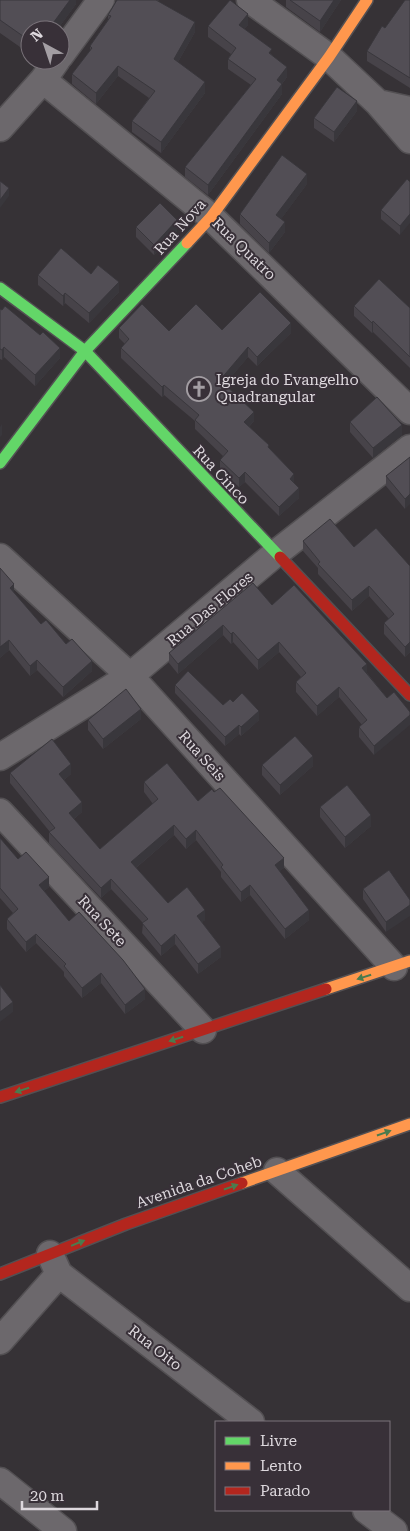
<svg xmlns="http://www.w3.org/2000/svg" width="410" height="1531" font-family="'Roboto Serif',serif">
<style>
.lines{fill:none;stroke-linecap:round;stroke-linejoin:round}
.street-casing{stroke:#535053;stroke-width:29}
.fast-casing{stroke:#535053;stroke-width:14}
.slow-casing{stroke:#535053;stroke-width:14}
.jam-casing{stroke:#535053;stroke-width:14}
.street{stroke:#6c686c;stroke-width:26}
.fast{stroke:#63d668;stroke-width:11}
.slow{stroke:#ff974d;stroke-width:11}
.jam{stroke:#b3261e;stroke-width:11}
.wall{fill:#474349}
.shaded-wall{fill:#39373c}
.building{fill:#524e55;stroke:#39373c}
.oneway{fill:#4b7b4e}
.labels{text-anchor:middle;stroke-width:4;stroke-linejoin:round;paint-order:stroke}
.street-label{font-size:15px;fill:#ddd8dd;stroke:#383038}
.poi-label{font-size:15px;fill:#ddd8dd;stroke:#383038;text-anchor:start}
</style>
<rect width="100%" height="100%" fill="#363236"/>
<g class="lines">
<defs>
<path id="street" d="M 250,0 L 329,57 L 378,103 L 410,140
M 60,56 L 101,0
M 43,80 L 211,217 L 410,411
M 378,103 L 410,110
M 0,128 L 43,80 L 57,60
M 0,557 L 130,676 L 394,967
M 0,757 L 130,676 L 275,554 L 410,448
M 0,812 L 203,1030
M 277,1171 L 410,1288
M 50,1254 L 59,1274 L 251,1422
M 0,1341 L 59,1274
M 0,1481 L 63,1531
M 366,1510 L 394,1531"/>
<path id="fast" d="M 0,288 L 85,351 L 280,557
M 0,463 L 85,351 L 187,243"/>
<path id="slow" d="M 187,243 L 211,217 L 329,57 L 367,0
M 326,989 L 410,961
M 242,1183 L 410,1124"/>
<path id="jam" d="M 280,557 L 410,695
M 0,1097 L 326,989
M 0,1274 L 126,1224 L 242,1183"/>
</defs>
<use href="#street" class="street-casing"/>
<use href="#fast" class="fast-casing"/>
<use href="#slow" class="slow-casing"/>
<use href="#jam" class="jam-casing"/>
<use href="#street" class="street"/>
<use href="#fast" class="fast"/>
<use href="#slow" class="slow"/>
<use href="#jam" class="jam"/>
</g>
<path class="wall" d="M 0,0 L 76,0 L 76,4 L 57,30 L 30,30 L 30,54 L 0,33 Z
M 117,0 L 159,0 L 158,1 L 195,32 L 178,62 L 205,93 L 161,153 L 132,132 L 132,121 L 149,98 L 118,76 L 96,104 L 72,84 L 72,74 L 90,51 L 90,46 L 108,20 L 108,15 Z
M 286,0 L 341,0 L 320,32 L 286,7 Z
M 410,0 L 410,88 L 367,61 L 367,51 L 385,28 Z
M 248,25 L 244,29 L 272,55 L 287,77 L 282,84 L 282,94 L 208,195 L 185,177 L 185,167 L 251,85 L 228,69 L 228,59 L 231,54 L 208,37 L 208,26 Z
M 357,111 L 334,142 L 314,128 L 314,118 Z
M 410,182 L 400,235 L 381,219 L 381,210 Z
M 307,184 L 281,219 L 285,232 L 269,253 L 240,224 L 240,214 Z
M 136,227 L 177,231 L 154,255 L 136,237 Z
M 91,274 L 119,292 L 89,323 L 65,303 L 63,306 L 38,285 L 38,275 Z
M 354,306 L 410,308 L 410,368 L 373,332 L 372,333 L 354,316 Z
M 0,309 L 60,358 L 35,386 L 4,357 L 2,360 L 0,359 Z
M 119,328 L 169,331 L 222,330 L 291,333 L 257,366 L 248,357 L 225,384 L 254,421 L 249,427 L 269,448 L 294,483 L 299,498 L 279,516 L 245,482 L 239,487 L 220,470 L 220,460 L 223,456 L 195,429 L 195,421 L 164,395 L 162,397 L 121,358 L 121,348 L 125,344 L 119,338 Z
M 350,422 L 402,435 L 373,458 L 350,432 Z
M 410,457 L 405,509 L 386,486 L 386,476 Z
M 303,541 L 354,547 L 410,566 L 410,652 L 405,657 L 384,634 L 384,623 L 389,619 L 369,596 L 352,611 L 318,574 L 318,568 L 303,551 Z
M 253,583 L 272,605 L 367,673 L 387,698 L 374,755 L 359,737 L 359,727 L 362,725 L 339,697 L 317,716 L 296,692 L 296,682 L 301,677 L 279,652 L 258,670 L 233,642 L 231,644 L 223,635 L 178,674 L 169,663 L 169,653 Z
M 14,593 L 41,624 L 66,644 L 92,671 L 63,697 L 37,670 L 30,676 L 9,650 L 0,658 Z
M 175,685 L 223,705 L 233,702 L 259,720 L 241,736 L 239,734 L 225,746 L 175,693 Z
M 141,719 L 103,749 L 88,730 L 88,720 Z
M 262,765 L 313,766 L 280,795 L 262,775 Z
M 10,773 L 71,774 L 64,780 L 82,812 L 74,819 L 100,849 L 153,804 L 144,792 L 144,782 L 198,801 L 284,868 L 279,871 L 309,920 L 285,939 L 250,895 L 241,902 L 221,877 L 221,872 L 196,840 L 186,849 L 174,835 L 136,868 L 168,903 L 205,920 L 202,922 L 221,957 L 198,974 L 175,944 L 161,956 L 142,933 L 143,923 L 111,889 L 101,898 L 49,843 L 49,832 L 50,832 L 10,783 Z
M 320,807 L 371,826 L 345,848 L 320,817 Z
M 0,838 L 18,859 L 49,887 L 44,891 L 69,921 L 145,999 L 125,1014 L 101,983 L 82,998 L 64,976 L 64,972 L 36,943 L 26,952 L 7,929 L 7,919 L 13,913 L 0,898 Z
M 389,870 L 386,932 L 363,899 L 363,889 Z"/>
<path class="shaded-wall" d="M 70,0 L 76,0 L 76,4 L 57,30 L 48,30 Z
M 334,0 L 341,0 L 320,32 L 320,21 Z
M 248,14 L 248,25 L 239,35 L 239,25 Z
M 195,22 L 195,32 L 174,69 L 174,59 Z
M 118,66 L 118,76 L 96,104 L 96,93 Z
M 287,67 L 287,77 L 277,90 L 277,80 Z
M 205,82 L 205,93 L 161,153 L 161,142 Z
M 282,84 L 282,94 L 208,195 L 208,185 Z
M 357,101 L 357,111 L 334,142 L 334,132 Z
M 307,174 L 307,184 L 276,226 L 276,215 Z
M 9,188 L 9,196 L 0,208 L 0,200 Z
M 410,214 L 410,223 L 400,235 L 400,226 Z
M 177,220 L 177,231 L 154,255 L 154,245 Z
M 285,222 L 285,232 L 269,253 L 269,243 Z
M 119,282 L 119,292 L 89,323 L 89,313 Z
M 65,293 L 65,303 L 63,306 L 63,296 Z
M 373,321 L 373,332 L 372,333 L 372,323 Z
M 291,323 L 291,333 L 257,366 L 257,357 Z
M 4,347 L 4,357 L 2,360 L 2,350 Z
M 248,347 L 248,357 L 220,390 L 220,380 Z
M 60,348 L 60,358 L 35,386 L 35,375 Z
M 164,385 L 164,395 L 162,397 L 162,387 Z
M 254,412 L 254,421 L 244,432 L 244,422 Z
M 2,424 L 2,435 L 0,437 L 0,427 Z
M 402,425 L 402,435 L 373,458 L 373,448 Z
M 245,472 L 245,482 L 239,487 L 239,478 Z
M 294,474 L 294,484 L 290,479 Z
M 299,488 L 299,498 L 279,516 L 279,507 Z
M 410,494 L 410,504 L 405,509 L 405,499 Z
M 14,584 L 14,594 L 10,588 Z
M 369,586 L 369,596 L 352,611 L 352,600 Z
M 223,625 L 223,635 L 178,674 L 178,664 Z
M 233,632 L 233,642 L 231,644 L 231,634 Z
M 9,640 L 9,650 L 0,658 L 0,647 Z
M 279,642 L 279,652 L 258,670 L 258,660 Z
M 410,642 L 410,652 L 405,657 L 405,647 Z
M 37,660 L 37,670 L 30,676 L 30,666 Z
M 92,661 L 92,671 L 63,697 L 63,687 Z
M 367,664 L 367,674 L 362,668 Z
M 339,687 L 339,697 L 317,716 L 317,706 Z
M 141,709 L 141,719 L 103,749 L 103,739 Z
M 259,711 L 259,720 L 241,736 L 241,727 Z
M 410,715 L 410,725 L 374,755 L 374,746 Z
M 239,725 L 239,734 L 225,746 L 225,737 Z
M 313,756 L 313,766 L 280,795 L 280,785 Z
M 71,764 L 71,774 L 59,784 L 59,774 Z
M 82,802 L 82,812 L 69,823 L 69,813 Z
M 371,815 L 371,826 L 345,848 L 345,837 Z
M 174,825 L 174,835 L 131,872 L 131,862 Z
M 196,830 L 196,840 L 186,849 L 186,839 Z
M 284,858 L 284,868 L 275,875 L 275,865 Z
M 49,877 L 49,887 L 39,895 L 39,885 Z
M 111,879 L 111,889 L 101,898 L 101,888 Z
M 250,885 L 250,895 L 241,902 L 241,892 Z
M 410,905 L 410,916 L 386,932 L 386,922 Z
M 205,910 L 205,920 L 197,926 L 197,916 Z
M 309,910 L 309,920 L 285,939 L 285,929 Z
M 36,934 L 36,943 L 26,952 L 26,942 Z
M 175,934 L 175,944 L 161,956 L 161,946 Z
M 221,947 L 221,957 L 198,974 L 198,964 Z
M 101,973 L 101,983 L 82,998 L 82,988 Z
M 145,989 L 145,999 L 125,1014 L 125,1005 Z
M 13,1002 L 13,1012 L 0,1022 L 0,1012 Z"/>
<path class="building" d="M 0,0 L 70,0 L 48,30 L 30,30 L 30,41 L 0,20 Z
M 117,0 L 156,0 L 195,22 L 174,59 L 205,82 L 161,142 L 132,121 L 155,91 L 118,66 L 96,93 L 72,74 L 92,48 L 90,46 L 111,16 L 108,15 Z
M 230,0 L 248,14 L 239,25 L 272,49 L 269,53 L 287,67 L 277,80 L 282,84 L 208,185 L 185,167 L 256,79 L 228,59 L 236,48 L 208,26 Z
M 290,0 L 334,0 L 320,21 Z
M 405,0 L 410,0 L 410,78 L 367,51 L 382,26 L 385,28 Z
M 337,87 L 357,101 L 334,132 L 314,118 Z
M 282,155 L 307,174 L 276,215 L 285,222 L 269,243 L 240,214 Z
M 407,179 L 410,182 L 410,214 L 400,226 L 381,210 Z
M 0,181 L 9,188 L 0,200 Z
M 160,203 L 177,220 L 154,245 L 136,227 Z
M 61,248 L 91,274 L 98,265 L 119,282 L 89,313 L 65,293 L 63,296 L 38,275 Z
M 379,279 L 410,308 L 410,357 L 373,321 L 372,323 L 354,306 Z
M 260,292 L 291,323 L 257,357 L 248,347 L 220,380 L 254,412 L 244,422 L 269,445 L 268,447 L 294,474 L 290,479 L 299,488 L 279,507 L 245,472 L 239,478 L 220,460 L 228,451 L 195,420 L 199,415 L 164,385 L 162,387 L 121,348 L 129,339 L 119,328 L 142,304 L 169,331 L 196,304 L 222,330 Z
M 5,306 L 40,335 L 43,332 L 60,348 L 35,375 L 4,347 L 2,350 L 0,349 L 0,309 L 2,310 Z
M 377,397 L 402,425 L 373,448 L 350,422 Z
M 410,457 L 410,494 L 405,499 L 386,476 Z
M 330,519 L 354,547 L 376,528 L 410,566 L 410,642 L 405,647 L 384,623 L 394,614 L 369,586 L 352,600 L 318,564 L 320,562 L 303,541 Z
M 0,568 L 14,584 L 10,588 L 41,624 L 46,620 L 66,644 L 72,639 L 92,661 L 63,687 L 37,660 L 30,666 L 9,640 L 0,647 Z
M 253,583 L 272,605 L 294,585 L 367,664 L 362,668 L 387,698 L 394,692 L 410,712 L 410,715 L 374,746 L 359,727 L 367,720 L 339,687 L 317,706 L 296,682 L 306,673 L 279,642 L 258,660 L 233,632 L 231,634 L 223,625 L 178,664 L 169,653 Z
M 188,671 L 223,705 L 230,699 L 233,702 L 242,693 L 259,711 L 241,727 L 239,725 L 225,737 L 175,685 Z
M 126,689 L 141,709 L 103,739 L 88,720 Z
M 295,736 L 313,756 L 280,785 L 262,765 Z
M 52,739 L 71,764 L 59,774 L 82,802 L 69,813 L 100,849 L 158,799 L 144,782 L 167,763 L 198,801 L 212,789 L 214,792 L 220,788 L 284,858 L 275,865 L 309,910 L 285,929 L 250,885 L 241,892 L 221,867 L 223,865 L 196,830 L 186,839 L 174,825 L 131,862 L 168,903 L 187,887 L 205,910 L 197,916 L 221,947 L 198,964 L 175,934 L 161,946 L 142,923 L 148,919 L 111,879 L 101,888 L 49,832 L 55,828 L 10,773 Z
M 347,785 L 371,815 L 345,837 L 320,807 Z
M 0,838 L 18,859 L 26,852 L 49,877 L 39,885 L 69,921 L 79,912 L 123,960 L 145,989 L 125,1005 L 101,973 L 82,988 L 64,966 L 66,964 L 36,934 L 26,942 L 7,919 L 18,909 L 0,888 Z
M 389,870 L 410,900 L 410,905 L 386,922 L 363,889 Z
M 0,985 L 13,1002 L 0,1012 Z"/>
<defs><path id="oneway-solid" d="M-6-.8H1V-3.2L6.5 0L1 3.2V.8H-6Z" transform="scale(1.25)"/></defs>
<g class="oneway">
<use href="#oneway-solid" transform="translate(364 977) rotate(162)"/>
<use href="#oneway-solid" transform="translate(176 1039) rotate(162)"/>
<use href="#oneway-solid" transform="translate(22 1090) rotate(162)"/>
<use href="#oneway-solid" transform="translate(384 1133) rotate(-19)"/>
<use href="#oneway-solid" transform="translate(231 1187) rotate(-19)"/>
<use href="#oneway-solid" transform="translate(78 1243) rotate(-22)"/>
</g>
<defs>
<symbol id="church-ring" viewBox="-11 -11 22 22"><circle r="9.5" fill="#383038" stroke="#a39ea3" stroke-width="1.5"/><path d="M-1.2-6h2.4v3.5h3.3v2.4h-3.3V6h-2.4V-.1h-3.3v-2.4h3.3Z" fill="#a39ea3"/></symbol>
</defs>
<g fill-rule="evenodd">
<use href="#church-ring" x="185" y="375" width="28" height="28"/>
</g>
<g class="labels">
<g class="street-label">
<text transform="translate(180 227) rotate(-48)" y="5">Rua Nova</text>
<text transform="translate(244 249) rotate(44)" y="5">Rua Quatro</text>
<text transform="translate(221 475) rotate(47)" y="5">Rua Cinco</text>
<text transform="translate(210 609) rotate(-40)" y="5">Rua Das Flores</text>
<text transform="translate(202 756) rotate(48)" y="5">Rua Seis</text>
<text transform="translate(102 921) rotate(47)" y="5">Rua Sete</text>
<text transform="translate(199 1182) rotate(-19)" y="5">Avenida da Coheb</text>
<text transform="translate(155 1348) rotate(38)" y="5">Rua Oito</text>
</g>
<g class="poi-label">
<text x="216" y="385">Igreja do Evangelho<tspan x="216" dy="17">Quadrangular</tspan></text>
</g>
</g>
<rect x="215" y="1421" width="175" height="90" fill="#383038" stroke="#7a737a"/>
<rect x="225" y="1437" width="25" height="8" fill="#63d668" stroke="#7a737a"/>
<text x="260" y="1446" font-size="15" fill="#ddd8dd">Livre</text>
<rect x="225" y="1462" width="25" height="8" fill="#ff974d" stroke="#7a737a"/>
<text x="260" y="1471" font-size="15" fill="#ddd8dd">Lento</text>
<rect x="225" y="1487" width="25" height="8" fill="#b3261e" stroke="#7a737a"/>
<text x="260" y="1496" font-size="15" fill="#ddd8dd">Parado</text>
<g transform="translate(45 45) rotate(320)"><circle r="24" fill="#383038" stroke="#7a737a"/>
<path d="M0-4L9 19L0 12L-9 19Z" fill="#a39ea3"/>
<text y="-8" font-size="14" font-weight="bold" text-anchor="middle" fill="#ddd8dd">N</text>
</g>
<path d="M22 1501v8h75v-8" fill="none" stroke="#ddd8dd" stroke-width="2.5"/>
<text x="30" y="1501" font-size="15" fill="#ddd8dd" stroke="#383038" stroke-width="4" paint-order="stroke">20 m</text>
</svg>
